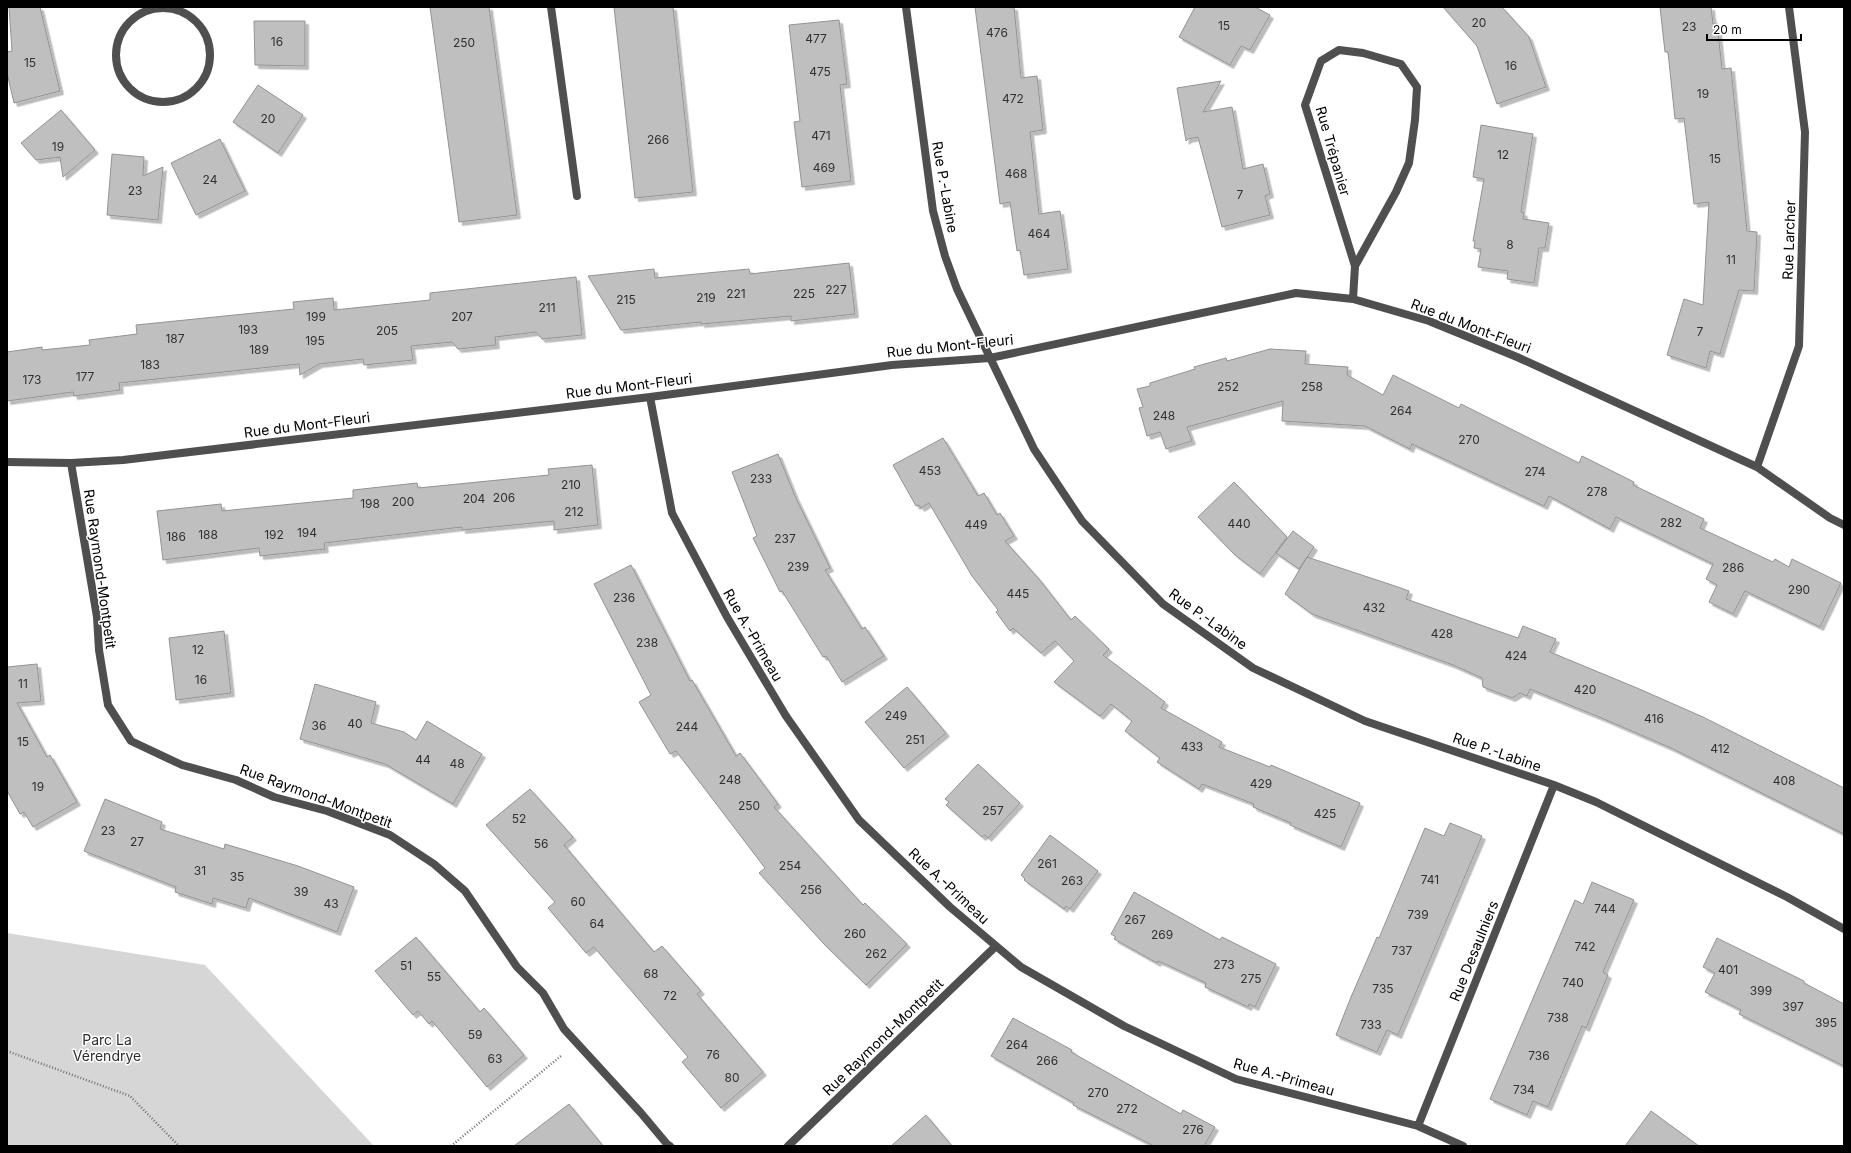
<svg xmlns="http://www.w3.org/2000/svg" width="1851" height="1153" font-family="Inter,sans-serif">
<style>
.green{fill:#d6d6d6}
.building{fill:#bfbfbf;stroke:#939393;filter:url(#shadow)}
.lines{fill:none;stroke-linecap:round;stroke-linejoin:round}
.path{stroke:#717171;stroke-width:2.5;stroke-dasharray:1 2;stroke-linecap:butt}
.lane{stroke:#4f4f4f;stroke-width:8}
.street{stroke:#4f4f4f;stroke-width:8}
.labels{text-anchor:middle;stroke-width:3;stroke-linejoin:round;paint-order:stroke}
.number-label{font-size:12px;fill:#303030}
.street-label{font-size:14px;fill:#000;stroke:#fff}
.park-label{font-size:14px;fill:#2d2d2d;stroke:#fff}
</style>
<defs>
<filter id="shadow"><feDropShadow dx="3.5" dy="3.5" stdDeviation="0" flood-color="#0004"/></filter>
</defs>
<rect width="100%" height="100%" fill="#fff"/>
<path class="green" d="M 7,933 L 205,965 L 374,1146 L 7,1146 Z"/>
<path class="building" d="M 9,7 L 40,7 L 60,91 L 14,103 L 7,73 L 7,52 L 12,51 Z
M 430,7 L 489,7 L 517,215 L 459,222 Z
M 614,7 L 673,7 L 693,192 L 635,198 Z
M 975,7 L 1014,7 L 1021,78 L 1037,76 L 1043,130 L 1030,132 L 1039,214 L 1060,211 L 1068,269 L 1024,275 L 1020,250 L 1017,251 L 1010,202 L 1000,204 Z
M 1195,7 L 1255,7 L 1270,15 L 1250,50 L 1241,46 L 1230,65 L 1179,37 Z
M 1443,7 L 1502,7 L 1529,37 L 1546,87 L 1497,104 L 1477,46 Z
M 1660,7 L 1711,7 L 1713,24 L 1717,23 L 1722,69 L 1731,68 L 1747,231 L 1757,232 L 1754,291 L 1739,290 L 1720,354 L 1710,351 L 1706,368 L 1667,355 L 1684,299 L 1703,305 L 1709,202 L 1694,204 L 1684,118 L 1675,119 L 1668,52 L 1665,52 Z
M 839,20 L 847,84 L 840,85 L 851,181 L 802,187 L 794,122 L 800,121 L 789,25 Z
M 254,21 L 305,21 L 305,66 L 255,65 Z
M 1221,81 L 1203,112 L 1232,107 L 1243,169 L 1263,164 L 1270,194 L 1265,196 L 1270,215 L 1222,227 L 1198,137 L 1188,139 L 1186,141 L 1177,88 Z
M 258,85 L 303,115 L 278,153 L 233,122 Z
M 61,110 L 95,150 L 63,177 L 60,157 L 36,160 L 21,143 Z
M 1481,125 L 1533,134 L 1521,212 L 1524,213 L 1523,219 L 1549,223 L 1545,248 L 1539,248 L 1534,283 L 1507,279 L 1508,271 L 1478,267 L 1481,249 L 1474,248 L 1475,241 L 1473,241 L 1484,179 L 1473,177 Z
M 220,139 L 245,191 L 196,215 L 171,163 Z
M 112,154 L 144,157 L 143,176 L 163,167 L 158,220 L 107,215 Z
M 849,263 L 855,314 L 791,321 L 791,316 L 701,324 L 701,322 L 621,330 L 588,276 L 654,269 L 655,278 L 749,269 L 750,274 Z
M 576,277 L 582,335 L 542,339 L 536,332 L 495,337 L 496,345 L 458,349 L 452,342 L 411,346 L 413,360 L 364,365 L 363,359 L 319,364 L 300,375 L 299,364 L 119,383 L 120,390 L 74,396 L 73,392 L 7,401 L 7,352 L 42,347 L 42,350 L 90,345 L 89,340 L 137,334 L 136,325 L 294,309 L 293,302 L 333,298 L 334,310 L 430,300 L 430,293 Z
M 1270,349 L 1306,351 L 1305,364 L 1348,367 L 1347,375 L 1383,395 L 1393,375 L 1459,408 L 1461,404 L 1579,463 L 1582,456 L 1634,482 L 1633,485 L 1704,519 L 1700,528 L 1773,562 L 1775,559 L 1789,567 L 1792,559 L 1841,583 L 1820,627 L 1745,591 L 1733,614 L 1709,602 L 1717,585 L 1706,579 L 1713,564 L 1616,517 L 1610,529 L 1549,496 L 1544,506 L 1412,444 L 1410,449 L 1365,426 L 1282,421 L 1283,401 L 1187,427 L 1192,441 L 1166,449 L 1160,432 L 1147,436 L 1139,408 L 1143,407 L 1137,389 L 1150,386 L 1150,383 L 1195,369 L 1194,367 L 1226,358 L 1227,361 Z
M 943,438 L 978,496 L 984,493 L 997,515 L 1000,513 L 1014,536 L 1005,541 L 1039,579 L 1071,620 L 1075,616 L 1109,649 L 1103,655 L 1165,702 L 1161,708 L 1222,742 L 1219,747 L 1270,767 L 1271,765 L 1360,803 L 1341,847 L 1290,825 L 1291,823 L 1253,807 L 1254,804 L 1202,784 L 1199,789 L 1157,762 L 1160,758 L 1125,731 L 1132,721 L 1111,704 L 1100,716 L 1054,682 L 1074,661 L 1055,641 L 1041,653 L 1013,628 L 1010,631 L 996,612 L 998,610 L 972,576 L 929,503 L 921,508 L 919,505 L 916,506 L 893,465 Z
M 778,454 L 795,496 L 830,568 L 825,570 L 862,629 L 865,627 L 884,656 L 842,682 L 826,656 L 823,657 L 782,591 L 780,592 L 753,538 L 757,536 L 732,472 Z
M 592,465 L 598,525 L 554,530 L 554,521 L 462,530 L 462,527 L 324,543 L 325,549 L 260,556 L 259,548 L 163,560 L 157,511 L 221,504 L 222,511 L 353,498 L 353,490 L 417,483 L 418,488 L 549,475 L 548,469 Z
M 1234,482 L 1287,537 L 1260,574 L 1235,555 L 1198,517 Z
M 1293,531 L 1314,547 L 1299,569 L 1276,553 Z
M 1307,557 L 1395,586 L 1409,591 L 1406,599 L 1518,638 L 1523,626 L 1556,639 L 1550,652 L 1637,688 L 1703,717 L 1844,788 L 1844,834 L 1671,748 L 1604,719 L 1530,689 L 1527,696 L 1520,693 L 1512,698 L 1483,687 L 1482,678 L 1453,665 L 1312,614 L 1285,594 Z
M 631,565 L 690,681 L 692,680 L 736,756 L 740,753 L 778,804 L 774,807 L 863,905 L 865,903 L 907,944 L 866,985 L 824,944 L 759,873 L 765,868 L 676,751 L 670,754 L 639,702 L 651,695 L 594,584 Z
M 224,631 L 231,693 L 176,700 L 169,638 Z
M 37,664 L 41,701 L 17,703 L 47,757 L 50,755 L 77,802 L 33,827 L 24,812 L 20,814 L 7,791 L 7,667 Z
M 315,684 L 376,702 L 371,723 L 404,732 L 416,740 L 427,721 L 482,754 L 453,804 L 385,764 L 300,739 Z
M 907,687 L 946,733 L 904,768 L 865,722 Z
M 978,764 L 1020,803 L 988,838 L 985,835 L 982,837 L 946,805 L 949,802 L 945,799 Z
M 530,789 L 573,837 L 564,845 L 654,952 L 662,946 L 701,991 L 697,994 L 763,1072 L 721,1108 L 682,1062 L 688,1057 L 594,947 L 586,953 L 548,908 L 555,902 L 486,825 Z
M 105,799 L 162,822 L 160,829 L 224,849 L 225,844 L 298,866 L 354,887 L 337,932 L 249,898 L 246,908 L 213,898 L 212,904 L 175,892 L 176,887 L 84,851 Z
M 1450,823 L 1482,836 L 1398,1035 L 1387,1030 L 1377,1052 L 1336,1035 L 1351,997 L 1377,937 L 1379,938 L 1425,828 L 1444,836 Z
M 1050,835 L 1098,871 L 1070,909 L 1066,906 L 1064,909 L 1024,880 L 1025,879 L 1021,875 Z
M 1592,882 L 1634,900 L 1603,972 L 1608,975 L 1586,1028 L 1582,1026 L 1548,1107 L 1533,1101 L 1527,1115 L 1490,1099 L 1575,900 L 1583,904 Z
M 1134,892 L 1220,940 L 1222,937 L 1276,964 L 1255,1007 L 1249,1004 L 1248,1007 L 1205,987 L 1206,983 L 1163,963 L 1158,961 L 1157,963 L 1114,939 L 1116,937 L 1111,934 Z
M 416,937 L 480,1012 L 484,1008 L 524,1055 L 487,1087 L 432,1021 L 429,1024 L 418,1011 L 413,1015 L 375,971 Z
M 1717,938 L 1804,981 L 1804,983 L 1844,1004 L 1844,1066 L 1739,1014 L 1741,1010 L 1705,992 L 1715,973 L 1703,967 Z
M 1013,1018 L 1072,1050 L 1071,1052 L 1181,1114 L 1183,1110 L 1215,1127 L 1204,1146 L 1154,1146 L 1073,1105 L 1074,1103 L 991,1056 Z
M 569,1104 L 603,1146 L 514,1146 Z
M 1651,1111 L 1699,1146 L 1625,1146 Z
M 926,1115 L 952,1146 L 891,1146 Z"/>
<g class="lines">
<path class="path" d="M 7,1051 L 130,1096 L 179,1146
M 451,1146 L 561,1056"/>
<path class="lane" d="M 551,7 L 577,196"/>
<path class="street" d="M 906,7 L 933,211 L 945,256 L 957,289 L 1034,449 L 1082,521 L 1163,604 L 1253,668 L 1365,721 L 1554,785 L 1596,802 L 1787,897 L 1844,929
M116 55a47 47 0 1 1 94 0a47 47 0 1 1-94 0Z
M 1353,299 L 1355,266 L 1396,192 L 1409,163 L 1415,120 L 1417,87 L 1401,64 L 1363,53 L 1339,50 L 1321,61 L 1305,105 L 1355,266
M 650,397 L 672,513 L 727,617 L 786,716 L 859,820 L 950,907 L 1021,967 L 1124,1026 L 1236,1079 L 1418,1126 L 1463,1146
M 7,462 L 71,463 L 123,460 L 650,397 L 892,365 L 990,358 L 1296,293 L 1353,299 L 1429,321 L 1517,357 L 1757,467 L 1830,518 L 1844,525
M 71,463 L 97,617 L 99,650 L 108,705 L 131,741 L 182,765 L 236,780 L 274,797 L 327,811 L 390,835 L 434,864 L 465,891 L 517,967 L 543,993 L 564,1029 L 641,1113 L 667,1144 L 670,1146
M 1757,467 L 1799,346 L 1805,132 L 1789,7
M 1418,1126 L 1554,785
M 788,1146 L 996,946"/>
</g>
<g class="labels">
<g class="number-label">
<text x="1479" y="27">20</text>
<text x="1224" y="30">15</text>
<text x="1689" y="31">23</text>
<text x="997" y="37">476</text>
<text x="816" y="43">477</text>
<text x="277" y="46">16</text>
<text x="464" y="47">250</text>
<text x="30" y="67">15</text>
<text x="1511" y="70">16</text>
<text x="820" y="76">475</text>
<text x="1703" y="98">19</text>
<text x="1013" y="103">472</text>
<text x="268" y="123">20</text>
<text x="821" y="140">471</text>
<text x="658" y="144">266</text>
<text x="58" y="151">19</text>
<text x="1503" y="159">12</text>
<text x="1715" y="163">15</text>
<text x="824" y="172">469</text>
<text x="1016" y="178">468</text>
<text x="210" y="184">24</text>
<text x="135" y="195">23</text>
<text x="1240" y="199">7</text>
<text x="1039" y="238">464</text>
<text x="1510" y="249">8</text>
<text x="1731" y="264">11</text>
<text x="836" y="294">227</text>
<text x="736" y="298">221</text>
<text x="804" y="298">225</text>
<text x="706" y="302">219</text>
<text x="626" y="304">215</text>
<text x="547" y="312">211</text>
<text x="316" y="321">199</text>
<text x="462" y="321">207</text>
<text x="248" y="334">193</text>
<text x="387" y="335">205</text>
<text x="1700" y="336">7</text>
<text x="175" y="343">187</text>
<text x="315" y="345">195</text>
<text x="259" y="354">189</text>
<text x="150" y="369">183</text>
<text x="85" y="381">177</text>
<text x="32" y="384">173</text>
<text x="1228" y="391">252</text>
<text x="1312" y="391">258</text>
<text x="1401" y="415">264</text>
<text x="1164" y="420">248</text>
<text x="1469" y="444">270</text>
<text x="930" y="475">453</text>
<text x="1535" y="476">274</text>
<text x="761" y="483">233</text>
<text x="571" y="489">210</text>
<text x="1597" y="496">278</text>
<text x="504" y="502">206</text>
<text x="474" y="503">204</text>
<text x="403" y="506">200</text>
<text x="370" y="508">198</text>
<text x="574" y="516">212</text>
<text x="1671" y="527">282</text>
<text x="1239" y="528">440</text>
<text x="976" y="529">449</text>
<text x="307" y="537">194</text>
<text x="208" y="539">188</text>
<text x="274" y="539">192</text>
<text x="176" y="541">186</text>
<text x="785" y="543">237</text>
<text x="798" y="571">239</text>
<text x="1733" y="572">286</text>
<text x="1799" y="594">290</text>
<text x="1018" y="598">445</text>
<text x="624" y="602">236</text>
<text x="1374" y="612">432</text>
<text x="1442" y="638">428</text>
<text x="647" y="647">238</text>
<text x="198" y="654">12</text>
<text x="1516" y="660">424</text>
<text x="201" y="684">16</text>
<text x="23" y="688">11</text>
<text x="1585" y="694">420</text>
<text x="896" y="720">249</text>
<text x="1654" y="723">416</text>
<text x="355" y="728">40</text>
<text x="319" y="730">36</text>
<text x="687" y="731">244</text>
<text x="915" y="744">251</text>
<text x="23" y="746">15</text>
<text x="1192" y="751">433</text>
<text x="1720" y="753">412</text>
<text x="423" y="764">44</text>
<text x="457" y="768">48</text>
<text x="730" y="784">248</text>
<text x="1784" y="785">408</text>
<text x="1261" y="788">429</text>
<text x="38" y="791">19</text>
<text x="749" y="810">250</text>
<text x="993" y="815">257</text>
<text x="1325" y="818">425</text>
<text x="519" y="823">52</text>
<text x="108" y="835">23</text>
<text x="137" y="846">27</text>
<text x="541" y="848">56</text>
<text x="1047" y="868">261</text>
<text x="790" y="870">254</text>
<text x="200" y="875">31</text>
<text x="237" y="881">35</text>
<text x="1430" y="884">741</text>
<text x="1072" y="885">263</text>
<text x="811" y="894">256</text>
<text x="301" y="896">39</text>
<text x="578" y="906">60</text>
<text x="331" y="908">43</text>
<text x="1605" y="913">744</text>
<text x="1418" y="919">739</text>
<text x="1135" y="924">267</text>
<text x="597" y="928">64</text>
<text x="855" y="938">260</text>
<text x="1162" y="939">269</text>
<text x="1585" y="951">742</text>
<text x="1402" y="955">737</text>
<text x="876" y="958">262</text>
<text x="1224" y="969">273</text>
<text x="406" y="970">51</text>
<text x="1728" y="974">401</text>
<text x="651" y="978">68</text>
<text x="434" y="981">55</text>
<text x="1251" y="983">275</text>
<text x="1573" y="987">740</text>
<text x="1383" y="993">735</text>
<text x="1761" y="995">399</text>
<text x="670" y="1000">72</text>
<text x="1793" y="1011">397</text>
<text x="1558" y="1022">738</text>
<text x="1826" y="1027">395</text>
<text x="1371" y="1029">733</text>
<text x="475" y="1039">59</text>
<text x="1017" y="1049">264</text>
<text x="713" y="1059">76</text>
<text x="1539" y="1060">736</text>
<text x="495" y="1063">63</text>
<text x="1047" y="1065">266</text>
<text x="732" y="1082">80</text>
<text x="1524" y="1094">734</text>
<text x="1098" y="1097">270</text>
<text x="1127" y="1113">272</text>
<text x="1193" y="1134">276</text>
</g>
<g class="street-label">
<text transform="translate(1333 151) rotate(74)" y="5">Rue Trépanier</text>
<text transform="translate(945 187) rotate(80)" y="5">Rue P.-Labine</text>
<text transform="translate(1789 240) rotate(-88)" y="5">Rue Larcher</text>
<text transform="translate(1471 326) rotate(21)" y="5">Rue du Mont-Fleuri</text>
<text transform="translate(950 346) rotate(-6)" y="5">Rue du Mont-Fleuri</text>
<text transform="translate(629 386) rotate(-7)" y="5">Rue du Mont-Fleuri</text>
<text transform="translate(307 425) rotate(-7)" y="5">Rue du Mont-Fleuri</text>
<text transform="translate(100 569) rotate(82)" y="5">Rue Raymond-Montpetit</text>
<text transform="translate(1208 619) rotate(36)" y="5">Rue P.-Labine</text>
<text transform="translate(753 635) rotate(60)" y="5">Rue A.-Primeau</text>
<text transform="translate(1497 752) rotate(19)" y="5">Rue P.-Labine</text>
<text transform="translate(316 796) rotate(20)" y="5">Rue Raymond-Montpetit</text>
<text transform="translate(949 886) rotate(43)" y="5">Rue A.-Primeau</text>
<text transform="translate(1474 951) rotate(-68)" y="5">Rue Desaulniers</text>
<text transform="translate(883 1037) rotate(-44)" y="5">Rue Raymond-Montpetit</text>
<text transform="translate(1284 1077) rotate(16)" y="5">Rue A.-Primeau</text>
</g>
<g class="park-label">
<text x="107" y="1045">Parc La<tspan x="107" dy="16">Vérendrye</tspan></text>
</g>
</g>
<rect width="1851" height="1153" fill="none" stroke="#000000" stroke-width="16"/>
<path d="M1707 34v6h94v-6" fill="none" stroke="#000000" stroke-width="2"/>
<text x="1713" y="34" font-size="12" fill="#000000" stroke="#ffffff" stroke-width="3" paint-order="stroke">20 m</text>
</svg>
